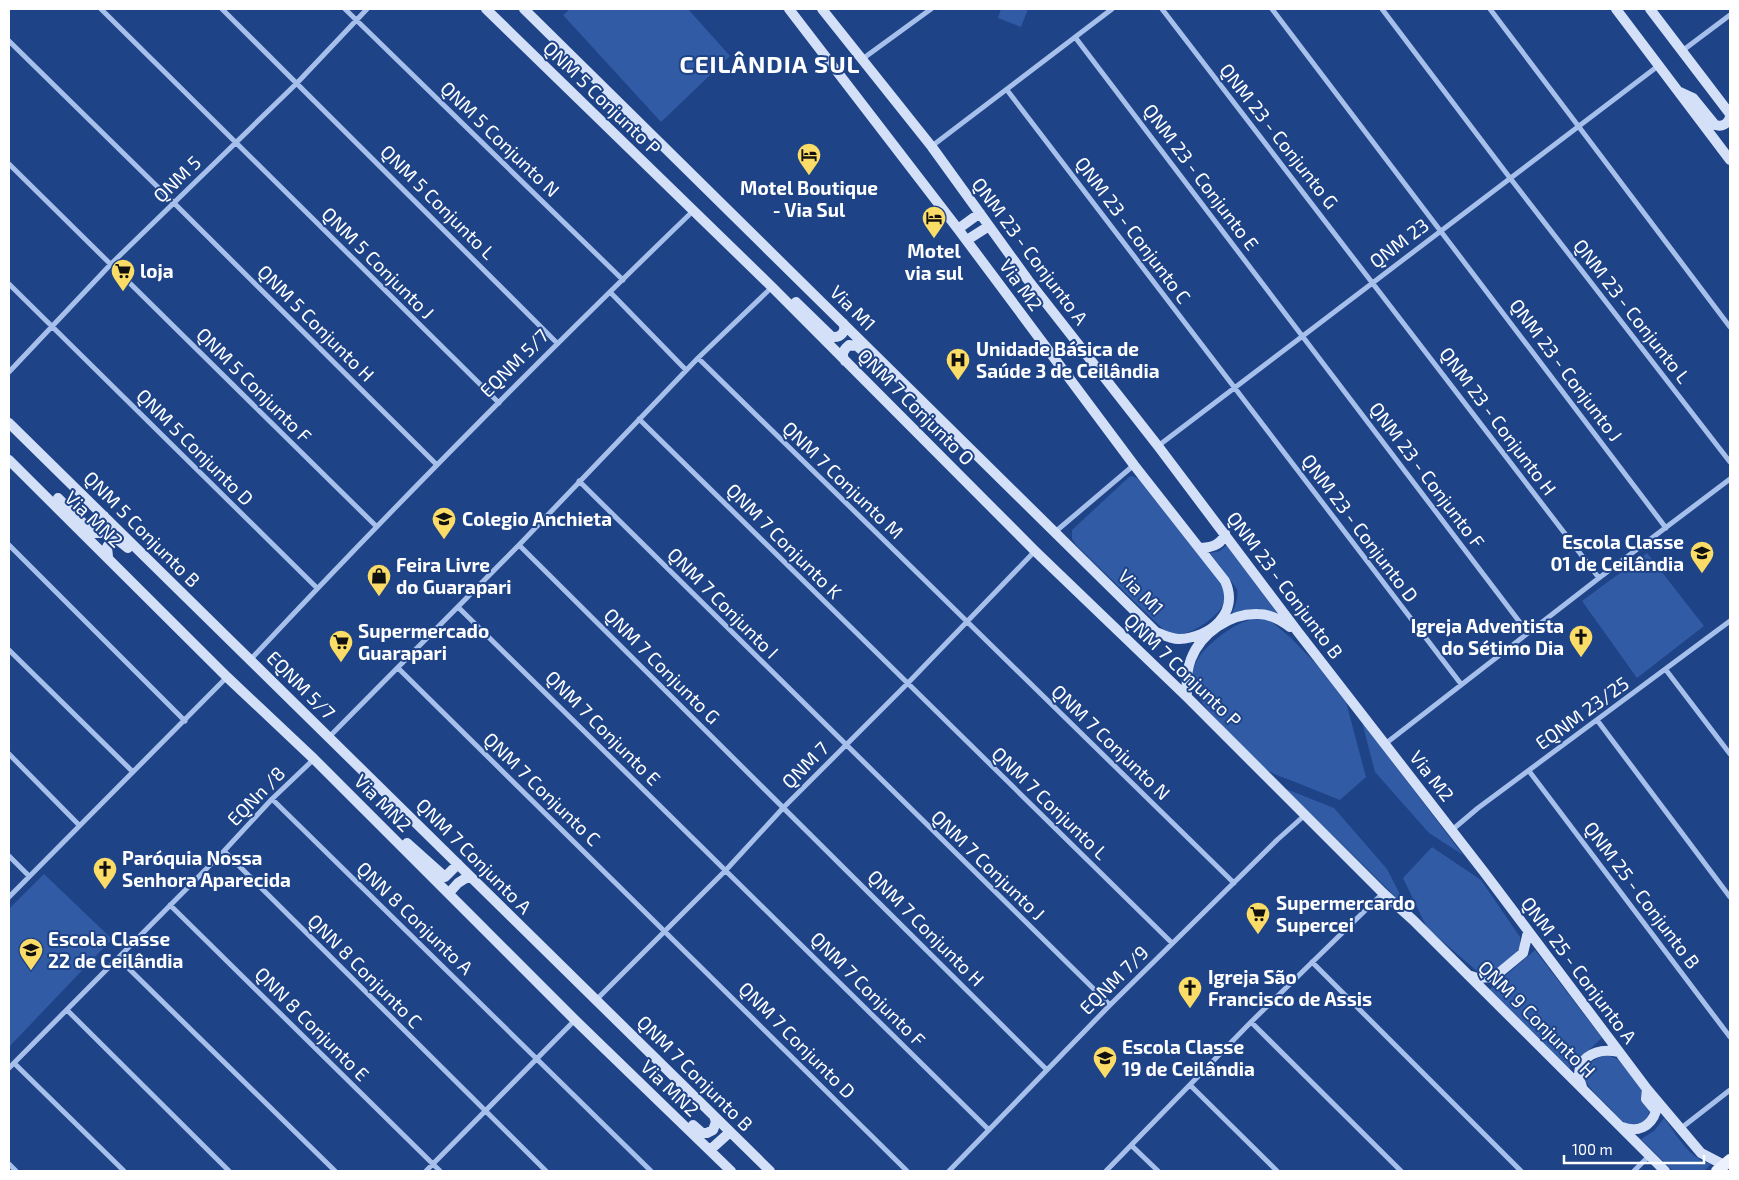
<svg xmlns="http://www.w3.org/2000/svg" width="1739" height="1180" font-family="'Exo 2',sans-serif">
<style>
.green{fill:#315ba5}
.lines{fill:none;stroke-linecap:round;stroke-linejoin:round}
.minor{stroke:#a7c0eb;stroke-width:5}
.secondary{stroke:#d3e0f8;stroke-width:10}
.primary{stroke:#ecf1fe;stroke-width:12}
.labels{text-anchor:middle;stroke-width:4;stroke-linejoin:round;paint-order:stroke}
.street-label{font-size:19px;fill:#fff;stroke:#1e4387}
.poi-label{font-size:19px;font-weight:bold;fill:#fff;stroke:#1e4387;text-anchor:start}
.district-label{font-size:24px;font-weight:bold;letter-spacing:1px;fill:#fff;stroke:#1e4387}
</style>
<rect width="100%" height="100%" fill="#1e4387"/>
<path class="green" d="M 570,9 L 688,9 L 730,56 L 661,122 L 563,15 Z
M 1001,9 L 1028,9 L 1021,27 L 998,18 Z
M 1132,476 L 1141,480 L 1222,585 C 1225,592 1226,601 1221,608 C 1215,618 1191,635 1179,634 C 1173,634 1168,632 1164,630 L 1078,547 L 1072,539 L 1072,530 L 1129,477 Z
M 1227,545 L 1278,614 C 1262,606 1248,608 1231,615 C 1235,607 1239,598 1237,589 L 1210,553 L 1220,551 Z
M 1647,553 L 1704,626 L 1637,678 L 1582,601 Z
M 1254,619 L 1267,620 L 1273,623 L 1290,637 L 1319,667 L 1346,702 L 1366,777 L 1340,800 C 1323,793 1307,787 1290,780 C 1283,777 1275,775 1269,771 C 1258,765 1245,749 1236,739 C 1206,709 1168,679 1214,641 C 1226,631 1238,622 1254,619 Z
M 1362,722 L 1463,855 L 1429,833 L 1375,772 Z
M 1286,789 L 1334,808 L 1387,869 L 1407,908 Z
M 1432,847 L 1481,880 L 1520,937 L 1520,948 C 1510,958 1494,979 1478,972 L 1427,928 L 1403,878 Z
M 44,874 L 112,939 L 9,1047 L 9,909 Z
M 1535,950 L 1602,1038 L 1569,1068 L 1489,990 Z
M 1603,1056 L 1610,1056 L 1619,1060 L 1644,1092 L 1650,1110 L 1646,1120 C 1639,1124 1631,1126 1624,1122 C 1618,1118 1612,1110 1607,1105 C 1590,1089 1567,1070 1603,1056 Z
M 1664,1118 C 1677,1135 1689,1159 1711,1164 L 1704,1171 L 1673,1171 L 1641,1139 L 1654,1131 Z"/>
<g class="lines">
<path class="minor" d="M 101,9 L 499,403
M 222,9 L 557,343
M 345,9 L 623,280
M 1162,9 L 1599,578
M 1272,9 L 1666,528
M 1382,9 L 1510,178 L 1730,462
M 1490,9 L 1730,327
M 1075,37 L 1528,633
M 9,41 L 174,203 L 437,465
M 1682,51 L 1730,15
M 861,60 L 931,9
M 1007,90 L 1461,684
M 932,146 L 1112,9
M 9,164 L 376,526
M 9,284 L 317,588
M 610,292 L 686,370
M 698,358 L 1234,883
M 9,372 L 111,264 L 297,83 L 367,9
M 639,419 L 1172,943
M 1158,446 L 1658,66
M 579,481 L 1110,1005
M 1055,532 L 1134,465
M 9,545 L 185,721
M 519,545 L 1047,1070
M 458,607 L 989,1130
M 9,650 L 133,772
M 251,659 C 394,506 542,357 693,211
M 398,668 L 907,1171
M 1666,670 L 1730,754
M 1597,720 L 1730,897
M 329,737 L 519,545 L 698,358 L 772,287
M 1385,744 L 1599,578 L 1730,479
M 9,754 L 79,825
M 1529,771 L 1730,1037
M 272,799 L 651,1171
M 1452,830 L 1478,808 L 1730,621
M 224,851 L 546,1171
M 9,856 L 29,876
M 9,897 L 227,677
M 170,905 L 440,1171
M 118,958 L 335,1171
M 1312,962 L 1521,1171
M 596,1000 L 726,870 L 783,808 L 907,684 L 1035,551
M 67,1010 L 229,1171
M 1251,1022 L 1401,1171
M 14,1063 L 124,1171
M 9,1068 L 224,851 L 272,799 L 314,759
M 1190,1085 L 1277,1171
M 1680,1129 L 1730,1090
M 1132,1146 L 1158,1171
M 9,1164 L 16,1171
M 426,1171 L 575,1020
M 949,1171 L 1110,1005 L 1277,840 L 1305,815
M 1106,1171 L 1251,1022 L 1383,893
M 1634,1171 L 1649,1156"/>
<path class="secondary" d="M 486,9 L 772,287 L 1035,551 L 1187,697 L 1383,893 L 1413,920 L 1665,1171
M 524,9 L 1156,632 C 1163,635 1171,639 1179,639 C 1210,638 1240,613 1225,581 L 1134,465 L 958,229 L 789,9
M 822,9 L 932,147 L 1028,280 L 1158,446 L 1298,632 L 1484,872 L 1647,1089 L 1701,1153 L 1724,1165
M 1616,9 L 1730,160
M 1650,9 L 1730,114
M 1680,92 L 1693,98 L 1715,125 C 1722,127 1728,124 1730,117
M 958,229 L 980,213
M 967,240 L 989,226
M 796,302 L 832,337 C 841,338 847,331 843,323
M 845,361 C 841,355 843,350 849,345 L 857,346 L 865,353
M 9,423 L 770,1171
M 9,460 L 227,677 L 314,759 L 575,1020 L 731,1171
M 58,498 L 93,533 L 101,533 L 107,526 L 104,516
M 1199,548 C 1210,548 1222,545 1225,533
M 108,557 L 107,547 L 110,542 L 118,540 L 128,548
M 1187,697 C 1186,684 1186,672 1191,659 C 1201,633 1230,613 1258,614 C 1270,614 1281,620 1290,627
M 407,843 L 445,877 L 458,864
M 449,893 L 458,883 L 469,876
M 1468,975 L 1477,978 L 1494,977 L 1523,953 L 1528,932
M 1582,1087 C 1571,1060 1594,1047 1619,1052
M 693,1125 L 702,1133 L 707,1133 L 713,1130 L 716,1122 L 714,1116
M 1622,1127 C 1637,1133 1651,1127 1656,1111 L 1646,1099 L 1647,1089
M 710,1150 L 730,1132"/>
<path class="primary" d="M 1717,1171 L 1730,1160"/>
</g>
<defs>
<symbol id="hotel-pin" viewBox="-11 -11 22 30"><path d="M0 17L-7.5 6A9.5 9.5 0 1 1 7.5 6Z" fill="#fadc66" stroke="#1e4387"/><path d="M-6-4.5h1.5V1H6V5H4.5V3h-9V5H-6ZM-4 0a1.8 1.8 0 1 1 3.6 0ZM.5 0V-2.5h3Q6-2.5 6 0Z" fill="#111"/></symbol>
<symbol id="supermarket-pin" viewBox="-11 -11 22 30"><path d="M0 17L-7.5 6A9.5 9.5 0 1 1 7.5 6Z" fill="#fadc66" stroke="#1e4387"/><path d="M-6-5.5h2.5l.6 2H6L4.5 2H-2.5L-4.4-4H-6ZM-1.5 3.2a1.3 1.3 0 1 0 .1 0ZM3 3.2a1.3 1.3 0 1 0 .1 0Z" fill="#111"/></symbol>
<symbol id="hospital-pin" viewBox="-11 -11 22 30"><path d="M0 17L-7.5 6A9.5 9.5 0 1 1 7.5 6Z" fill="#fadc66" stroke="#1e4387"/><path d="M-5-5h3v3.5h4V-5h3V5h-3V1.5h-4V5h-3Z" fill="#111"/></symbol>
<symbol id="school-pin" viewBox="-11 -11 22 30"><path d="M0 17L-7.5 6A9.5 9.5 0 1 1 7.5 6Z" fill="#fadc66" stroke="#1e4387"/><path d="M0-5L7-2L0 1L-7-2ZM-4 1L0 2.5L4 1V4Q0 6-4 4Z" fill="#111"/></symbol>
<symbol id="shop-pin" viewBox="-11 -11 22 30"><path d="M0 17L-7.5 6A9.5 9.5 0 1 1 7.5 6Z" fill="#fadc66" stroke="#1e4387"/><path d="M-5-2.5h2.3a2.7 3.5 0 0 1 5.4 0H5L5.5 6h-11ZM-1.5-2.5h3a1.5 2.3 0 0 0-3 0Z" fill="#111"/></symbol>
<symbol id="church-pin" viewBox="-11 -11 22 30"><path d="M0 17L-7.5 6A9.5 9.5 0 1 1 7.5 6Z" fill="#fadc66" stroke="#1e4387"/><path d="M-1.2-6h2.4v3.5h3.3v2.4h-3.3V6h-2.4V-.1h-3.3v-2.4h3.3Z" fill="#111"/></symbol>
</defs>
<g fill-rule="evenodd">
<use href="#hotel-pin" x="795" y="141" width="28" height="38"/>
<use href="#hotel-pin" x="920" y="204" width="28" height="38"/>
<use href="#supermarket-pin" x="109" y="257" width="28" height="38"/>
<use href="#hospital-pin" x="944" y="346" width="28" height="38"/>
<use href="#school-pin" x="430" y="505" width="28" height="38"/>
<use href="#school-pin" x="1688" y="539" width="28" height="38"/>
<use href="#shop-pin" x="365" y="562" width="28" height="38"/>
<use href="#church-pin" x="1567" y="623" width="28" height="38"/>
<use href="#supermarket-pin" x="327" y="628" width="28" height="38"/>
<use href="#church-pin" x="91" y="855" width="28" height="38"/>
<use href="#supermarket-pin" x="1244" y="900" width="28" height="38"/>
<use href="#school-pin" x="17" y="936" width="28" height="38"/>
<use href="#church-pin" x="1176" y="974" width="28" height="38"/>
<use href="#school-pin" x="1091" y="1044" width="28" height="38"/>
</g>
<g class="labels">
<g class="street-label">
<text transform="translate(602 98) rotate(44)" y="7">QNM 5 Conjunto P</text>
<text transform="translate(1279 136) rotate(52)" y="7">QNM 23 - Conjunto G</text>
<text transform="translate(500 139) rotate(44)" y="7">QNM 5 Conjunto N</text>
<text transform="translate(1201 177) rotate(53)" y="7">QNM 23 - Conjunto E</text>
<text transform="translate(177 179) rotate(-44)" y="7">QNM 5</text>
<text transform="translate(438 202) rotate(45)" y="7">QNM 5 Conjunto L</text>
<text transform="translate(1133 230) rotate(53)" y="7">QNM 23 - Conjunto C</text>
<text transform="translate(1399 243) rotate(-37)" y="7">QNM 23</text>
<text transform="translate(1030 251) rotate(53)" y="7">QNM 23 - Conjunto A</text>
<text transform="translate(378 263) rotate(45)" y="7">QNM 5 Conjunto J</text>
<text transform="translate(1021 285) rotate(54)" y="7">Via M2</text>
<text transform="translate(853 308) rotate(45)" y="7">Via M1</text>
<text transform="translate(1632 311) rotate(52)" y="7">QNM 23 - Conjunto L</text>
<text transform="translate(316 323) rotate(45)" y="7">QNM 5 Conjunto H</text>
<text transform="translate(514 363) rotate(-45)" y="7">EQNM 5/7</text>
<text transform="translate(1566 370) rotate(53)" y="7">QNM 23 - Conjunto J</text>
<text transform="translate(254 385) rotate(45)" y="7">QNM 5 Conjunto F</text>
<text transform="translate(916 407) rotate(45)" y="7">QNM 7 Conjunto O</text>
<text transform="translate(1498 421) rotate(53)" y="7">QNM 23 - Conjunto H</text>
<text transform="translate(195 447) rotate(45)" y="7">QNM 5 Conjunto D</text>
<text transform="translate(1427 475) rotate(53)" y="7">QNM 23 - Conjunto F</text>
<text transform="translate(843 480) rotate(44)" y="7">QNM 7 Conjunto M</text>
<text transform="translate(94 519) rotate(44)" y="7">Via MN2</text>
<text transform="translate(1360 528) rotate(53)" y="7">QNM 23 - Conjunto D</text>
<text transform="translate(142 529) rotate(45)" y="7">QNM 5 Conjunto B</text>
<text transform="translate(784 541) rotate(45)" y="7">QNM 7 Conjunto K</text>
<text transform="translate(1285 585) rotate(53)" y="7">QNM 23 - Conjunto B</text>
<text transform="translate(1141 592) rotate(45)" y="7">Via M1</text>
<text transform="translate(723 603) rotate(45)" y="7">QNM 7 Conjunto I</text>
<text transform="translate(662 666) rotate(45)" y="7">QNM 7 Conjunto G</text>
<text transform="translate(1183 670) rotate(44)" y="7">QNM 7 Conjunto P</text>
<text transform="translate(301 685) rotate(45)" y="7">EQNM 5/7</text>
<text transform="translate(1582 713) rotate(-36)" y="7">EQNM 23/25</text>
<text transform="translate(603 728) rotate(45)" y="7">QNM 7 Conjunto E</text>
<text transform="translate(1111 742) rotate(44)" y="7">QNM 7 Conjunto N</text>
<text transform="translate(805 765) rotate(-45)" y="7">QNM 7</text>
<text transform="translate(1432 776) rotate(52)" y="7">Via M2</text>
<text transform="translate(542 789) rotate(44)" y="7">QNM 7 Conjunto C</text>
<text transform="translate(256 796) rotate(-46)" y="7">EQNn /8</text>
<text transform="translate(383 803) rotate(45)" y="7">Via MN2</text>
<text transform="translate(1050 803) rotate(44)" y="7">QNM 7 Conjunto L</text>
<text transform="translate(474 856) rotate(45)" y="7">QNM 7 Conjunto A</text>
<text transform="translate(988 865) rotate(44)" y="7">QNM 7 Conjunto J</text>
<text transform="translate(1642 895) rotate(53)" y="7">QNM 25 - Conjunto B</text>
<text transform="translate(415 918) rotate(44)" y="7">QNN 8 Conjunto A</text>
<text transform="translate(926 928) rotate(45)" y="7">QNM 7 Conjunto H</text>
<text transform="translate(1579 970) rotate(53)" y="7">QNM 25 - Conjunto A</text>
<text transform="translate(365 971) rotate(45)" y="7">QNN 8 Conjunto C</text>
<text transform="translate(1114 980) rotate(-45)" y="7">EQNM 7/9</text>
<text transform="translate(868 989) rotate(45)" y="7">QNM 7 Conjunto F</text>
<text transform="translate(1537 1019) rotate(45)" y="7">QNM 9 Conjunto H</text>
<text transform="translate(312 1024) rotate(45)" y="7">QNN 8 Conjunto E</text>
<text transform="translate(797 1040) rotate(45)" y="7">QNM 7 Conjunto D</text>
<text transform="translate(695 1073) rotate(45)" y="7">QNM 7 Conjunto B</text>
<text transform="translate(670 1088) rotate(44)" y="7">Via MN2</text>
</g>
<g class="poi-label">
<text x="809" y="195" text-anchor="middle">Motel Boutique<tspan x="809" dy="22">- Via Sul</tspan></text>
<text x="934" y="258" text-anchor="middle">Motel<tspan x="934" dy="22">via sul</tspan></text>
<text x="140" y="278">loja</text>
<text x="976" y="356">Unidade Básica de<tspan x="976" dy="22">Saúde 3 de Ceilândia</tspan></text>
<text x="462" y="526">Colegio Anchieta</text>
<text x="1684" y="549" text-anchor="end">Escola Classe<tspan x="1684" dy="22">01 de Ceilândia</tspan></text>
<text x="396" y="572">Feira Livre<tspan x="396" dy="22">do Guarapari</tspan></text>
<text x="1564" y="633" text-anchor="end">Igreja Adventista<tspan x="1564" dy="22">do Sétimo Dia</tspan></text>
<text x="358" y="638">Supermercado<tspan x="358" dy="22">Guarapari</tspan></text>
<text x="122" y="865">Paróquia Nossa<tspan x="122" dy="22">Senhora Aparecida</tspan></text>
<text x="1276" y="910">Supermercardo<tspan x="1276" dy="22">Supercei</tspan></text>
<text x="48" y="946">Escola Classe<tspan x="48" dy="22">22 de Ceilândia</tspan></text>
<text x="1208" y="984">Igreja São<tspan x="1208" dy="22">Francisco de Assis</tspan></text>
<text x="1122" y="1054">Escola Classe<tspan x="1122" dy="22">19 de Ceilândia</tspan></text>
</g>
<g class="district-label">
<text x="770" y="73">CEILÂNDIA SUL</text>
</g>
</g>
<rect width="1739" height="1180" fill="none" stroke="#ffffff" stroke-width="20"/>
<path d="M1564 1155v8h140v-8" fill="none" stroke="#ffffff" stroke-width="2.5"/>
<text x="1572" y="1155" font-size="15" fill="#ffffff" stroke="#1e4387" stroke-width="4" paint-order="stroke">100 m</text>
</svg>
